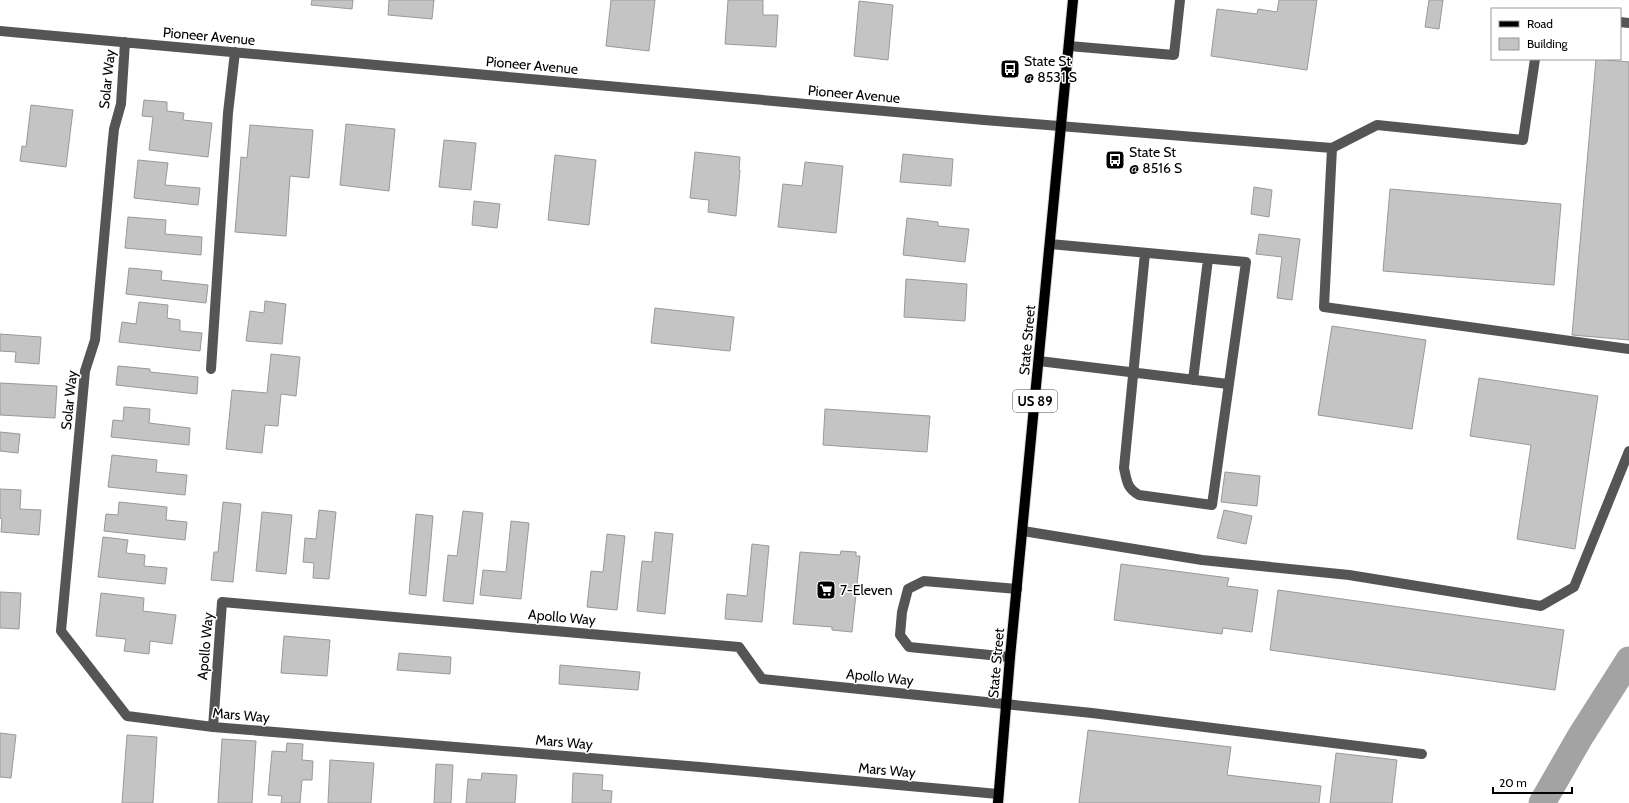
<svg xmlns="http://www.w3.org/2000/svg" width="1629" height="803" font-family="Cabin,sans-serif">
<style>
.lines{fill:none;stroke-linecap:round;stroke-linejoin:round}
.canal{stroke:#a3a3a3;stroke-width:27}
.building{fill:#c4c4c4;stroke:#999}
.major-casing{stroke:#dbdbdb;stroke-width:12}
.minor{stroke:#555;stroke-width:10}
.major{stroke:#000;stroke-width:10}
.labels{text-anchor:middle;stroke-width:3;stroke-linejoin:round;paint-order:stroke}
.shield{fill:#fff;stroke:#4c4c4c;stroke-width:1}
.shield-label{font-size:13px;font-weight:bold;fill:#000}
.street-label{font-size:14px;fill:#000;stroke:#fff}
.poi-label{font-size:14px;fill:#000;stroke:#fff;text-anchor:start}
</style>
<rect width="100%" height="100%" fill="#fff"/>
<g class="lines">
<path class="canal" d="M 1542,803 L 1580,737 L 1629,660"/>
</g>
<path class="building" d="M 312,0 L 353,0 L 352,9 L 311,5 Z
M 389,0 L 434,0 L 432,19 L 388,15 Z
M 611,0 L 655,0 L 649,51 L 606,46 Z
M 728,0 L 763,0 L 763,15 L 778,15 L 776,47 L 725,44 Z
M 1279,0 L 1317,0 L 1307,70 L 1211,56 L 1217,9 L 1257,14 L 1258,9 L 1277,12 Z
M 1429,0 L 1443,0 L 1439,29 L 1425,27 Z
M 859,1 L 893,5 L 888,60 L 854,56 Z
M 1596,59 L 1629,62 L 1629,340 L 1572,335 Z
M 144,100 L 167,102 L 167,111 L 184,113 L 183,120 L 212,123 L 208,157 L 149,150 L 153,117 L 142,116 Z
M 31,105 L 73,110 L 66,167 L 20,161 L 22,146 L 26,147 Z
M 346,124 L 395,129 L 389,191 L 340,185 Z
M 250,125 L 313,130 L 309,178 L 290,176 L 286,236 L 235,232 L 241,157 L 247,158 Z
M 444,140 L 476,143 L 471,190 L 439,187 Z
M 695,152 L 740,157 L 739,170 L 740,170 L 736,216 L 708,212 L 709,200 L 690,198 Z
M 903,154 L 953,159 L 951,186 L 900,182 Z
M 555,155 L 596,160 L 589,225 L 548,220 Z
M 138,160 L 168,163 L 165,185 L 200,188 L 198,205 L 134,198 Z
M 805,162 L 843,166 L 836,233 L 778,227 L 783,184 L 802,186 Z
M 1254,187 L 1272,190 L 1269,217 L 1251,214 Z
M 1390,189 L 1561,204 L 1554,285 L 1383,271 Z
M 474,201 L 500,204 L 497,228 L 472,225 Z
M 128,217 L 166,220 L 165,234 L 202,237 L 201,255 L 125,248 Z
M 907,218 L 938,222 L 938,226 L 969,229 L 965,262 L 903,255 Z
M 1259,234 L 1300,239 L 1292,300 L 1277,298 L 1282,257 L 1256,254 Z
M 129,268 L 162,271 L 161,280 L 208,285 L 206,303 L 126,294 Z
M 906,279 L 967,284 L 965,321 L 904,317 Z
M 265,301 L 286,304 L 282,344 L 246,341 L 250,311 L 264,313 Z
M 139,302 L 168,305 L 167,318 L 180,320 L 180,331 L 202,333 L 200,351 L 119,342 L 122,322 L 136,324 Z
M 655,308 L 734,317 L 730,351 L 651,343 Z
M 1332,326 L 1426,340 L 1412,429 L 1318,415 Z
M 0,334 L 41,337 L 39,364 L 15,362 L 16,352 L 0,351 Z
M 271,354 L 300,357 L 296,396 L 281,394 L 278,426 L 265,425 L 262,453 L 226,449 L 232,390 L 267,393 Z
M 118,366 L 150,369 L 150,372 L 198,377 L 197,394 L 116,385 Z
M 1479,378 L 1598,396 L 1575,549 L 1517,539 L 1531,445 L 1470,436 Z
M 0,383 L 57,386 L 55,418 L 0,415 Z
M 124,407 L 150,409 L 149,423 L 190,428 L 189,445 L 111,437 L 113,420 L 123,421 Z
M 825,409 L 930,416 L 927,452 L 823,445 Z
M 0,432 L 20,434 L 18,453 L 0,451 Z
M 112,455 L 157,460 L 156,472 L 187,475 L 185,495 L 108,487 Z
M 1225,472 L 1260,476 L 1257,506 L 1221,502 Z
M 0,489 L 21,490 L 20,509 L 41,510 L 39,535 L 1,532 L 2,519 L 0,518 Z
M 119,502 L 167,507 L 166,520 L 187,522 L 185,540 L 104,531 L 106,514 L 118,515 Z
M 223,502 L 241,504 L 233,582 L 211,580 L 214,552 L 218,552 Z
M 319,510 L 336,512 L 329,579 L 313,578 L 314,563 L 303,562 L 305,538 L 316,539 Z
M 1224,510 L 1252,516 L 1246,544 L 1217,538 Z
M 463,511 L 483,513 L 473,604 L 443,601 L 448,555 L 457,556 Z
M 262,512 L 292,515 L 286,574 L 256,571 Z
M 416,514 L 433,516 L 426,596 L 409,594 Z
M 511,521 L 529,523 L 521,599 L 480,595 L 483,570 L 506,572 Z
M 655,532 L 673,534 L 665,614 L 637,611 L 642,561 L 652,562 Z
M 607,534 L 625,536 L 617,610 L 587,607 L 591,571 L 603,572 Z
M 103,537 L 128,540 L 126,553 L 145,555 L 144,566 L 167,568 L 165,584 L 98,577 Z
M 752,544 L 769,546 L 762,622 L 725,619 L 727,594 L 747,596 Z
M 841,551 L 856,552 L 856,556 L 860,556 L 852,632 L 832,630 L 832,627 L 793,624 L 800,552 L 840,555 Z
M 1121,564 L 1229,578 L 1227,586 L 1258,590 L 1252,632 L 1223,628 L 1222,634 L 1114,620 Z
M 1278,590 L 1564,630 L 1555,690 L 1270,650 Z
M 0,592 L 21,593 L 19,629 L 0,628 Z
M 101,593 L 144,598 L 143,611 L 176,615 L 172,644 L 150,641 L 149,654 L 124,651 L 126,639 L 96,636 Z
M 284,636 L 330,640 L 327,676 L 281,673 Z
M 399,653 L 451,657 L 450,674 L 397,670 Z
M 560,665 L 640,672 L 638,690 L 559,684 Z
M 1088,730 L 1231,747 L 1227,775 L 1321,786 L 1319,803 L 1079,803 Z
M 0,733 L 16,735 L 11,778 L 0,777 Z
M 127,735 L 157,737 L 153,803 L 122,803 Z
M 222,739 L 256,741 L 252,803 L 218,803 Z
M 287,743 L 303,744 L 302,760 L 313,761 L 312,780 L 302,780 L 300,803 L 281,803 L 282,796 L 268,795 L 272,751 L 286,752 Z
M 1336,753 L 1397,760 L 1392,803 L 1330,803 Z
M 330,760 L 374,763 L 371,803 L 328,803 Z
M 436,764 L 453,765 L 451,803 L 434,803 Z
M 482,773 L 517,775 L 515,803 L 466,803 L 468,779 L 481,780 Z
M 573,773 L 603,775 L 602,790 L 612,791 L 611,803 L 572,803 Z"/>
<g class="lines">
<defs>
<path id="major" d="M 998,803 L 1010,657 L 1073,0"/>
</defs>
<use href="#major" class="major-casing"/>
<path class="minor" d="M 1620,22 L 1629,23
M 0,31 L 984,120 L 1332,148 L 1377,125 L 1523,140 L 1535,59
M 125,42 L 121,104 L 114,129 L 112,149 L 95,340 L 85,371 L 61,631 L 127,716 L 213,727 L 700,767 L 998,794
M 1069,46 L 1174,55 L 1180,0
M 1332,148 L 1324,307 L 1629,349
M 1050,244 L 1246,262 L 1212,505 L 1139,495 C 1127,488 1127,482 1124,468 L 1145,253
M 1039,361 L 1228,384
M 211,369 L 228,113 L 235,52
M 1193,380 L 1208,259
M 1023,531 L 1202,560 L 1349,575 L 1541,606 L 1574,587 L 1629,451
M 1010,657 L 909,647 L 900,635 L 902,612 L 908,589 L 924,581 L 1017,589
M 213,727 L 222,602 L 739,647 L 762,679 L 1092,713 L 1422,754"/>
<use href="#major" class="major"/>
</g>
<defs>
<symbol id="bus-square" viewBox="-11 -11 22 22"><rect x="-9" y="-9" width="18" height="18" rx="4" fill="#000" stroke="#fff"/><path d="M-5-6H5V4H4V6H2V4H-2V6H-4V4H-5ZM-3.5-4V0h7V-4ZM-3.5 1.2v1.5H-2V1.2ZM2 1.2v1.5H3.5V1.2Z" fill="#fff"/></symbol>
<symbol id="supermarket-square" viewBox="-11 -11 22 22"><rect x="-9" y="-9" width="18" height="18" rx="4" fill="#000" stroke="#fff"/><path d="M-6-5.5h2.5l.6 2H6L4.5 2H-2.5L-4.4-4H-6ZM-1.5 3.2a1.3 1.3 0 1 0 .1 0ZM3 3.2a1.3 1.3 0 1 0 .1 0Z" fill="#fff"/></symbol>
</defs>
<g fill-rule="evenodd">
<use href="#bus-square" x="999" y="58" width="22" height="22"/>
<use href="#bus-square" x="1104" y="149" width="22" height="22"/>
<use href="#supermarket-square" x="815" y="579" width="22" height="22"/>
</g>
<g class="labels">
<rect class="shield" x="1013" y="390" width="44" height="22" rx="3"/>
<g class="shield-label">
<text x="1035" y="406">US 89</text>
</g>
<g class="street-label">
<text transform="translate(209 36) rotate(5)" y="5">Pioneer Avenue</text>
<text transform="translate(532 65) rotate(5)" y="5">Pioneer Avenue</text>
<text transform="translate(107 79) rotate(-84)" y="5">Solar Way</text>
<text transform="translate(854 94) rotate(5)" y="5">Pioneer Avenue</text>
<text transform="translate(1027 340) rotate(-85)" y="5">State Street</text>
<text transform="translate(69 400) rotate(-84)" y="5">Solar Way</text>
<text transform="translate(562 617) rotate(5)" y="5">Apollo Way</text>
<text transform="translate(205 646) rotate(-85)" y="5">Apollo Way</text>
<text transform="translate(996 663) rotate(-85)" y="5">State Street</text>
<text transform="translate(880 677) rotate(6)" y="5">Apollo Way</text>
<text transform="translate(241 715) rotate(5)" y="5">Mars Way</text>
<text transform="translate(564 742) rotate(5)" y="5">Mars Way</text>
<text transform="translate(887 770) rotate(5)" y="5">Mars Way</text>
</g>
<g class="poi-label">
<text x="1024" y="66">State St<tspan x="1024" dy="16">@ 8531 S</tspan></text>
<text x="1129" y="157">State St<tspan x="1129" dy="16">@ 8516 S</tspan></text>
<text x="840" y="595">7-Eleven</text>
</g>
</g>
<rect x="1491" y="8" width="130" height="52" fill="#ffffff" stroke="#999999"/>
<rect x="1499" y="21" width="20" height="6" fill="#000000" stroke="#999999"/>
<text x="1527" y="28" font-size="12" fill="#000000">Road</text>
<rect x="1499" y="38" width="20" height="12" fill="#c4c4c4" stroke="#999999"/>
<text x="1527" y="48" font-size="12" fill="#000000">Building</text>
<path d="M1493 787v6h79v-6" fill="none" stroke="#000000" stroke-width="2"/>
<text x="1499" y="787" font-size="12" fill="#000000" stroke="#ffffff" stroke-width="3" paint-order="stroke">20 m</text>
</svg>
